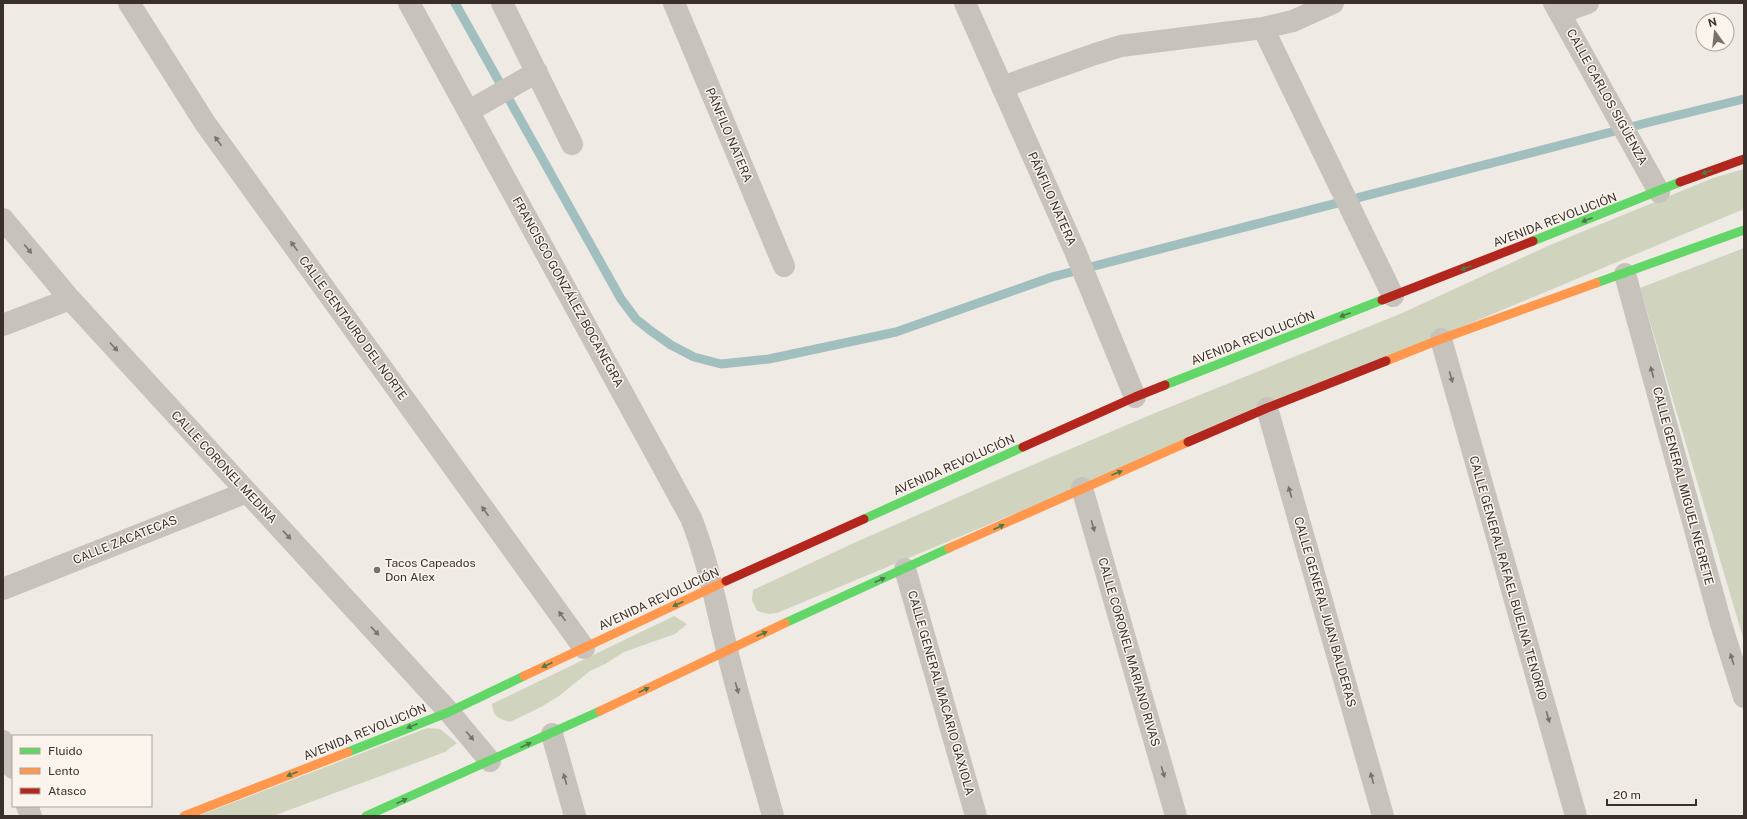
<svg xmlns="http://www.w3.org/2000/svg" width="1747" height="819" font-family="'Public Sans',sans-serif">
<style>
.green{fill:#d0d4bf}
.lines{fill:none;stroke-linecap:round;stroke-linejoin:round}
.stream{stroke:#a1bfbf;stroke-width:9}
.street{stroke:#c8c2bd;stroke-width:22}
.fast{stroke:#63d668;stroke-width:9}
.slow{stroke:#ff974d;stroke-width:9}
.jam{stroke:#b3261e;stroke-width:9}
.oneway{fill:#79716d}
.oneway2{fill:#4c7a46}
.poi-dot{fill:#79706c;stroke:#faf4ed;stroke-width:1.5}
.labels{text-anchor:middle;stroke-width:3;stroke-linejoin:round;paint-order:stroke}
.street-label{font-size:12px;fill:#392f2b;stroke:#faf4ed}
.poi-label{font-size:12px;fill:#392f2b;stroke:#faf4ed;text-anchor:start}
</style>
<rect width="100%" height="100%" fill="#efeae4"/>
<path class="green" d="M 1744,169 L 1744,209 L 777,613 L 768,614 L 757,611 L 752,600 L 753,590 L 856,542 L 1011,474 L 1155,413 L 1400,314 L 1550,245 L 1713,178 Z
M 1744,248 L 1744,641 L 1640,288 Z
M 674,616 L 687,624 L 675,634 L 624,652 L 605,664 L 590,671 L 559,696 L 541,707 L 510,722 C 498,719 493,716 492,704 Z
M 427,728 L 440,729 L 457,743 L 445,752 L 273,816 L 198,816 Z"/>
<g class="lines">
<path class="stream" d="M 455,3 L 621,299 L 636,319 L 651,331 L 671,345 L 694,357 L 721,364 L 769,359 L 896,332 L 1052,277 L 1650,122 L 1744,99"/>
<path class="street" d="M 129,3 L 205,123 L 584,648
M 409,3 L 691,518 C 708,561 716,605 727,650 C 740,705 758,761 773,816
M 502,3 L 572,144
M 674,3 L 784,266
M 965,3 L 1075,251 L 1135,397
M 1554,3 L 1659,192
M 1560,13 L 1588,3
M 1263,28 L 1393,296
M 1002,87 L 1095,54 L 1121,46 L 1263,28 L 1293,21 L 1333,3
M 469,111 L 537,72
M 3,219 L 70,299 L 449,712 L 490,761
M 1625,274 L 1721,624 L 1744,697
M 3,325 L 70,299
M 1441,339 L 1576,816
M 1267,408 L 1383,816
M 1082,488 L 1176,816
M 905,569 L 976,816
M 3,589 L 247,492
M 552,734 L 575,816
M 3,741 L 13,768
M 27,806 L 31,816"/>
<path class="fast" d="M 1533,241 L 1680,182
M 1596,283 L 1744,230
M 1165,385 L 1382,300
M 864,519 L 1023,447
M 785,623 L 949,548
M 348,752 L 449,712 L 524,676
M 366,816 L 600,711"/>
<path class="slow" d="M 1386,361 L 1441,339 L 1596,283
M 949,548 L 1188,442
M 524,676 L 726,581
M 600,711 L 785,623
M 184,816 L 348,752"/>
<path class="jam" d="M 1680,182 L 1744,159
M 1382,300 L 1533,241
M 1188,442 L 1267,408 L 1386,361
M 1023,447 L 1135,397 L 1165,385
M 726,581 L 864,519"/>
</g>
<defs><path id="oneway-solid" d="M-6-.8H1V-3.2L6.5 0L1 3.2V.8H-6Z"/></defs>
<g class="oneway">
<use href="#oneway-solid" transform="translate(218 141) rotate(-126)"/>
<use href="#oneway-solid" transform="translate(294 246) rotate(-126)"/>
<use href="#oneway-solid" transform="translate(28 249) rotate(50)"/>
<use href="#oneway-solid" transform="translate(114 347) rotate(47)"/>
<use href="#oneway-solid" transform="translate(1652 372) rotate(-105)"/>
<use href="#oneway-solid" transform="translate(1451 377) rotate(74)"/>
<use href="#oneway-solid" transform="translate(1290 492) rotate(-106)"/>
<use href="#oneway-solid" transform="translate(485 511) rotate(-126)"/>
<use href="#oneway-solid" transform="translate(1093 526) rotate(74)"/>
<use href="#oneway-solid" transform="translate(287 535) rotate(47)"/>
<use href="#oneway-solid" transform="translate(562 616) rotate(-126)"/>
<use href="#oneway-solid" transform="translate(375 631) rotate(47)"/>
<use href="#oneway-solid" transform="translate(1732 659) rotate(-107)"/>
<use href="#oneway-solid" transform="translate(737 688) rotate(74)"/>
<use href="#oneway-solid" transform="translate(1548 717) rotate(74)"/>
<use href="#oneway-solid" transform="translate(470 736) rotate(50)"/>
<use href="#oneway-solid" transform="translate(1163 772) rotate(74)"/>
<use href="#oneway-solid" transform="translate(1372 778) rotate(-106)"/>
<use href="#oneway-solid" transform="translate(565 779) rotate(-106)"/>
</g>
<g class="oneway2">
<use href="#oneway-solid" transform="translate(1707 172) rotate(160)"/>
<use href="#oneway-solid" transform="translate(1587 220) rotate(159)"/>
<use href="#oneway-solid" transform="translate(1466 268) rotate(159)"/>
<use href="#oneway-solid" transform="translate(1345 315) rotate(159)"/>
<use href="#oneway-solid" transform="translate(1117 473) rotate(-23)"/>
<use href="#oneway-solid" transform="translate(999 527) rotate(-25)"/>
<use href="#oneway-solid" transform="translate(880 580) rotate(-24)"/>
<use href="#oneway-solid" transform="translate(678 604) rotate(155)"/>
<use href="#oneway-solid" transform="translate(762 634) rotate(-25)"/>
<use href="#oneway-solid" transform="translate(547 665) rotate(155)"/>
<use href="#oneway-solid" transform="translate(644 690) rotate(-26)"/>
<use href="#oneway-solid" transform="translate(412 726) rotate(158)"/>
<use href="#oneway-solid" transform="translate(526 745) rotate(-24)"/>
<use href="#oneway-solid" transform="translate(292 774) rotate(158)"/>
<use href="#oneway-solid" transform="translate(402 801) rotate(-24)"/>
</g>
<circle class="poi-dot" cx="377" cy="570" r="4"/>
<g class="labels">
<g class="street-label">
<text transform="translate(1607 97) rotate(61)" y="4">CALLE CARLOS SIGÜENZA</text>
<text transform="translate(729 135) rotate(67)" y="4">PÁNFILO NATERA</text>
<text transform="translate(1052 199) rotate(66)" y="4">PÁNFILO NATERA</text>
<text transform="translate(1555 220) rotate(-21)" y="4">AVENIDA REVOLUCIÓN</text>
<text transform="translate(568 292) rotate(61)" y="4">FRANCISCO GONZÁLEZ BOCANEGRA</text>
<text transform="translate(353 328) rotate(54)" y="4">CALLE CENTAURO DEL NORTE</text>
<text transform="translate(1253 338) rotate(-21)" y="4">AVENIDA REVOLUCIÓN</text>
<text transform="translate(954 465) rotate(-24)" y="4">AVENIDA REVOLUCIÓN</text>
<text transform="translate(224 467) rotate(47)" y="4">CALLE CORONEL MEDINA</text>
<text transform="translate(1683 486) rotate(75)" y="4">CALLE GENERAL MIGUEL NEGRETE</text>
<text transform="translate(125 540) rotate(-22)" y="4">CALLE ZACATECAS</text>
<text transform="translate(1508 578) rotate(74)" y="4">CALLE GENERAL RAFAEL BUELNA TENORIO</text>
<text transform="translate(659 599) rotate(-25)" y="4">AVENIDA REVOLUCIÓN</text>
<text transform="translate(1325 612) rotate(74)" y="4">CALLE GENERAL JUAN BALDERAS</text>
<text transform="translate(1129 652) rotate(74)" y="4">CALLE CORONEL MARIANO RIVAS</text>
<text transform="translate(941 693) rotate(74)" y="4">CALLE GENERAL MACARIO GAXIOLA</text>
<text transform="translate(365 732) rotate(-22)" y="4">AVENIDA REVOLUCIÓN</text>
</g>
<g class="poi-label">
<text x="385" y="567">Tacos Capeados<tspan x="385" dy="14">Don Alex</tspan></text>
</g>
</g>
<rect width="1747" height="819" fill="none" stroke="#392f2b" stroke-width="8"/>
<rect x="12" y="735" width="140" height="72" fill="#faf4ed" stroke="#ada59f"/>
<rect x="20" y="748" width="20" height="6" fill="#63d668" stroke="#ada59f"/>
<text x="48" y="755" font-size="12" fill="#392f2b">Fluido</text>
<rect x="20" y="768" width="20" height="6" fill="#ff974d" stroke="#ada59f"/>
<text x="48" y="775" font-size="12" fill="#392f2b">Lento</text>
<rect x="20" y="788" width="20" height="6" fill="#b3261e" stroke="#ada59f"/>
<text x="48" y="795" font-size="12" fill="#392f2b">Atasco</text>
<g transform="translate(1715 32) rotate(345)"><circle r="19" fill="#faf4ed" stroke="#ada59f"/>
<path d="M0-3L7 15L0 10L-7 15Z" fill="#79706c"/>
<text y="-6" font-size="11" font-weight="bold" text-anchor="middle" fill="#392f2b">N</text>
</g>
<path d="M1607 799v6h89v-6" fill="none" stroke="#392f2b" stroke-width="2"/>
<text x="1613" y="799" font-size="12" fill="#392f2b" stroke="#faf4ed" stroke-width="3" paint-order="stroke">20 m</text>
</svg>
